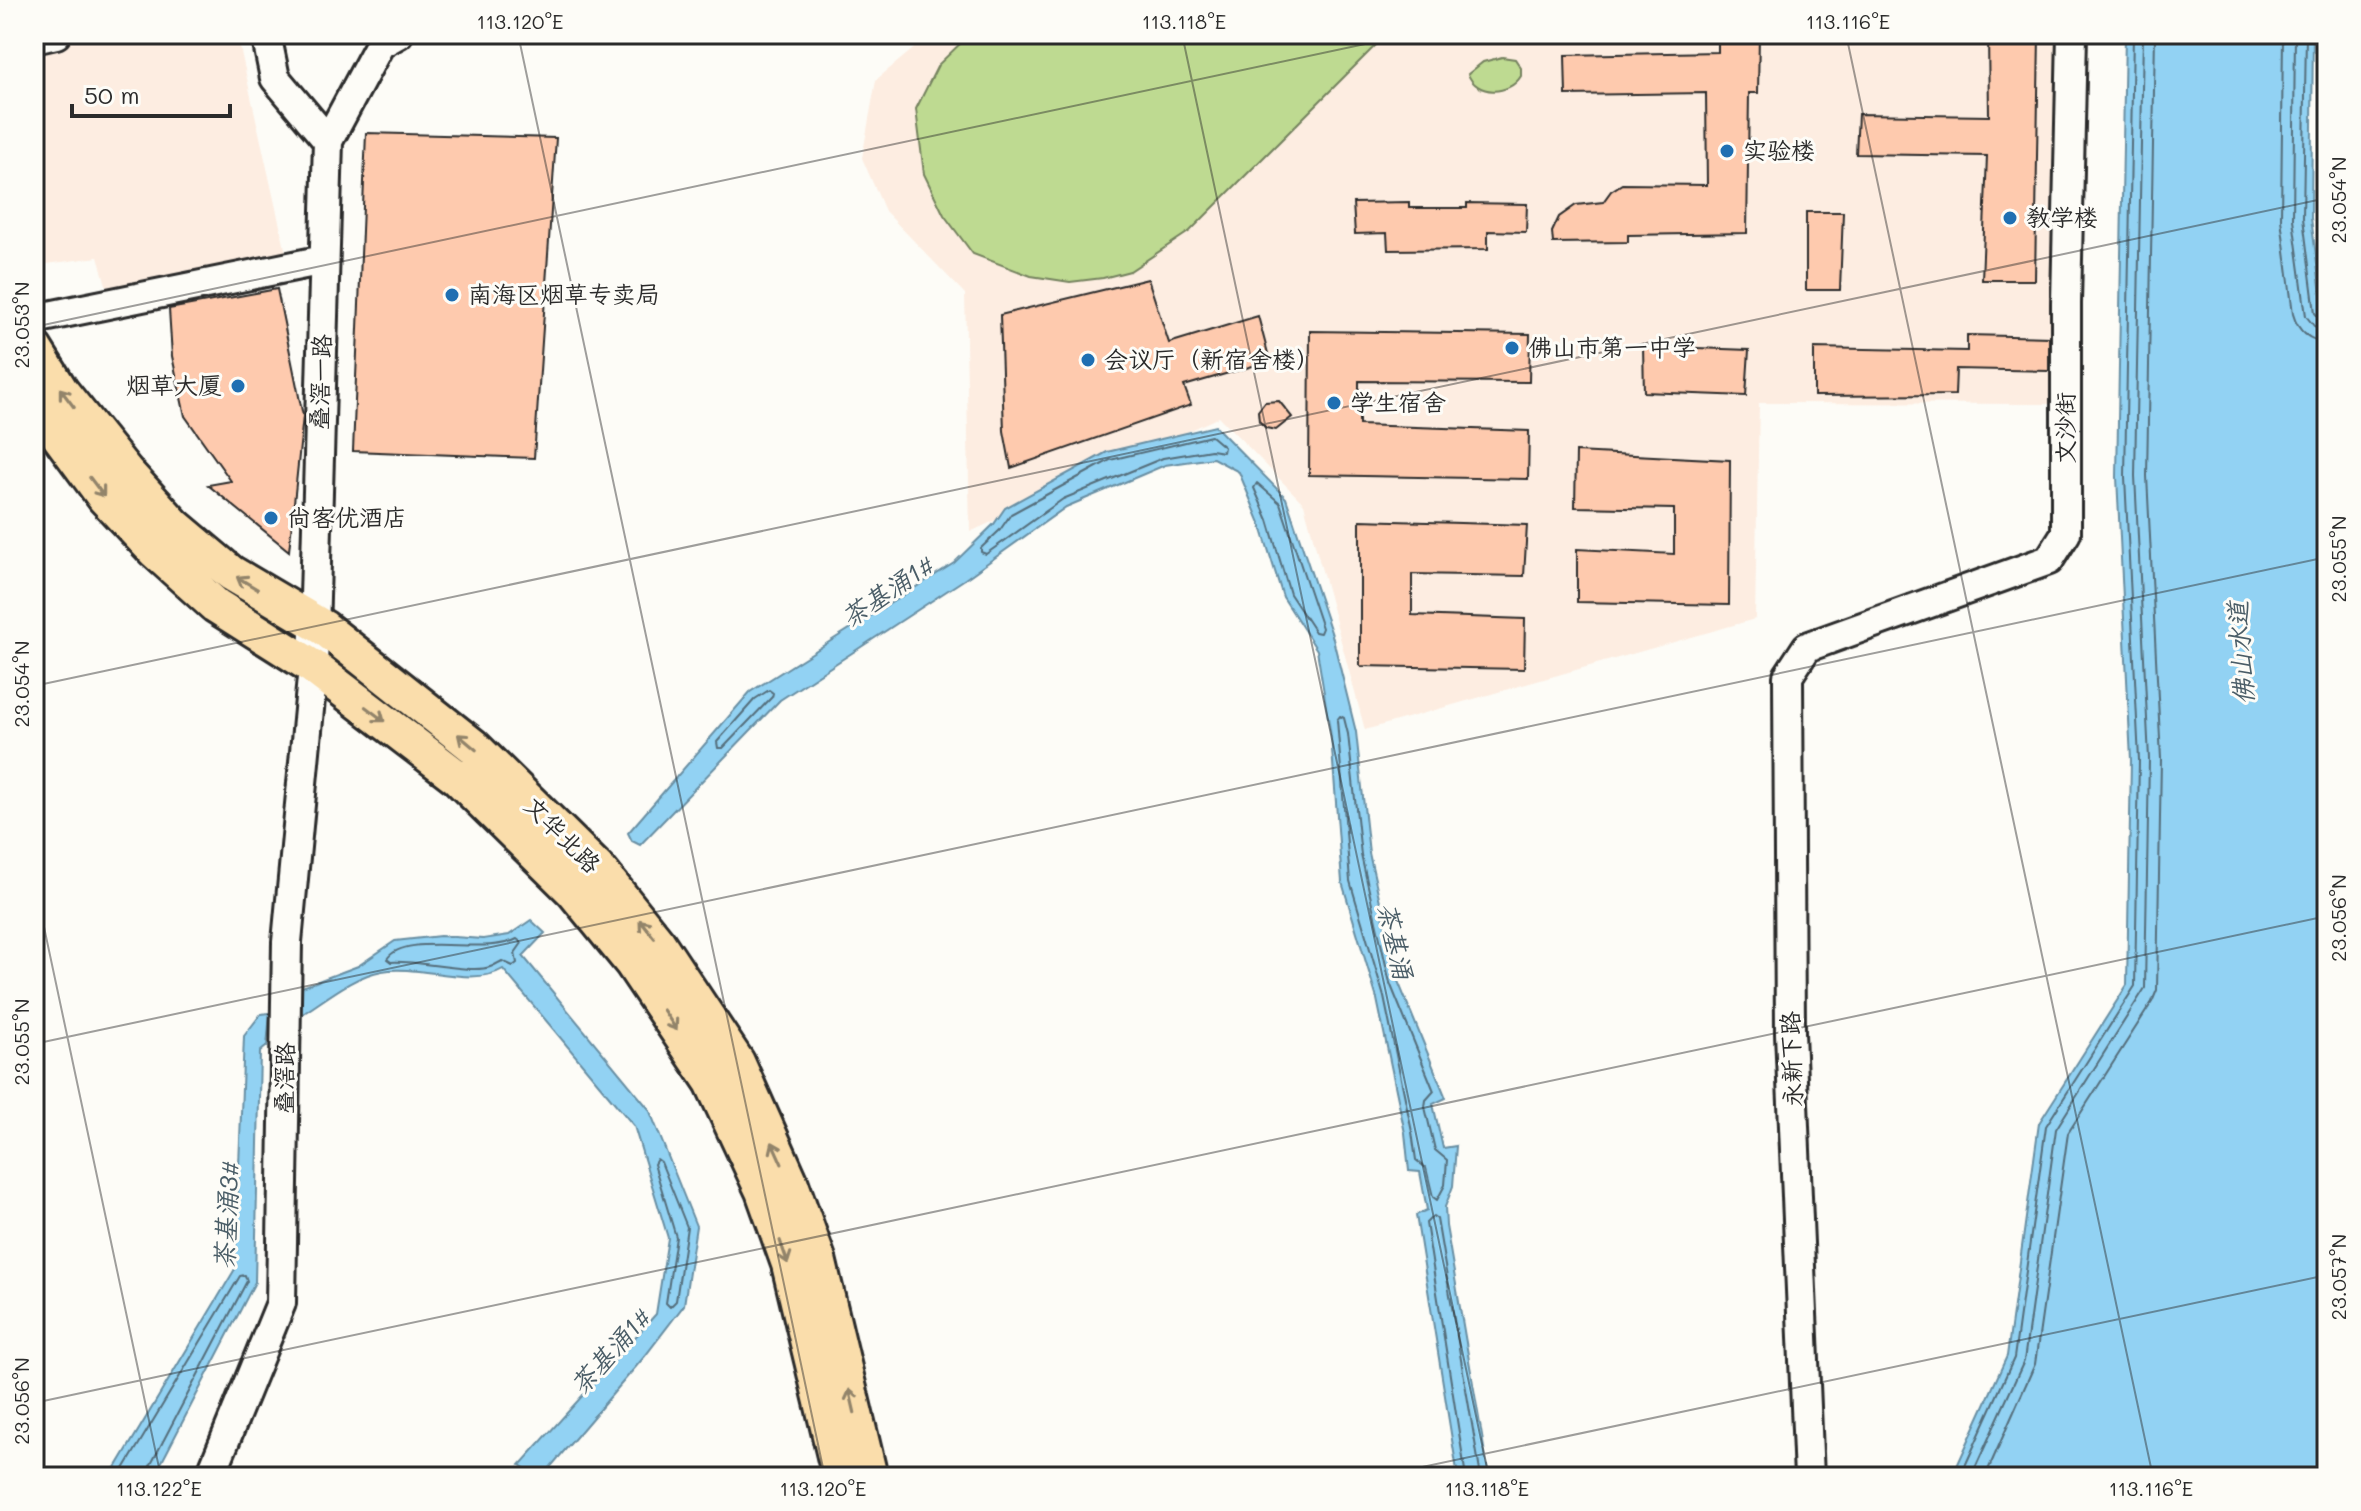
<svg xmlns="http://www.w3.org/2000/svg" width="2361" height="1511" font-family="Mali,'LXGW WenKai TC',sans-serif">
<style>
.built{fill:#fdede1}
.green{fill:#beda91;stroke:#74825e;stroke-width:2}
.water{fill:#92d2f3;stroke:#698fa3;stroke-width:2}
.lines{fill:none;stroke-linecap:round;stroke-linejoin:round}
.shore{stroke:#546e7b;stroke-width:2}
.building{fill:#fecaae;stroke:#2b2b2b;stroke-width:2}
.minor-casing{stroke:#2b2b2b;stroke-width:34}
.major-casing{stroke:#2b2b2b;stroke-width:40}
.minor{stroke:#fdfcf7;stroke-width:28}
.major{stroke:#faddab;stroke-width:34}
.oneway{stroke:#92846b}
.ticks{fill:none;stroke:#2b2b2b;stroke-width:2;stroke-opacity:0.45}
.poi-dot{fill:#1f6fb2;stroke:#fdfcf7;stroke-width:3}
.labels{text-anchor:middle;stroke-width:6;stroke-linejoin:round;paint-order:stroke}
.poi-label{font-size:24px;fill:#2b2b2b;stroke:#fdfcf7;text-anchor:start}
.street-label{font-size:24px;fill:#2b2b2b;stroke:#fdfcf7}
.water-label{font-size:26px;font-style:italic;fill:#4a5d67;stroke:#fdfcf7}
.neatline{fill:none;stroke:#2b2b2b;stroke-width:3}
.ticks-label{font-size:20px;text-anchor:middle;fill:#2b2b2b}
</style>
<rect width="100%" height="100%" fill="#fdfcf7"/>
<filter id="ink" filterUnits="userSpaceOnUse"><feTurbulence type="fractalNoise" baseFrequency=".0125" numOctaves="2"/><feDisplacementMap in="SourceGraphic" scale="16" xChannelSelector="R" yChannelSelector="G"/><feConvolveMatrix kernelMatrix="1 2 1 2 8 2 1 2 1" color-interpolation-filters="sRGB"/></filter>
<g filter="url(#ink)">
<path class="built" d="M 88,34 L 237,34 L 286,253 L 107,288 L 98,257 L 47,264 L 34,236 L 34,45 Z
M 931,34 L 2078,34 L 2054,404 L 1759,403 L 1755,619 L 1365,730 L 1304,504 L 1219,417 L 970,532 L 965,294 L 885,211 L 862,158 L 876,80 Z"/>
<path class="green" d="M 970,34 L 1387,34 L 1190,231 L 1130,271 L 1103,278 L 1070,282 L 1031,276 L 973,254 L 944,215 L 924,174 L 916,109 L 938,65 Z
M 1502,57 L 1515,59 L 1521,68 L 1521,76 C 1509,96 1476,96 1468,74 L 1483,62 Z"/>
<path class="water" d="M 2125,34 L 2313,34 L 2311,218 L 2327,340 L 2327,1477 L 1952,1477 L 2007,1356 L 2039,1123 L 2127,985 L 2131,760 L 2117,477 Z
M 1215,426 L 1286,498 L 1332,635 L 1356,732 L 1369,853 L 1398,981 L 1446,1098 L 1433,1104 L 1443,1148 L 1456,1146 L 1453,1186 L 1445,1207 L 1446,1226 L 1489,1477 L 1458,1477 L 1416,1215 L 1427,1210 L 1420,1172 L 1409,1171 L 1405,1133 L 1377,999 L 1342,882 L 1331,736 L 1317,650 L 1283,597 L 1260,523 L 1239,472 L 1213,458 L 1165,465 L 1066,507 L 965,579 L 780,700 L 640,845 L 632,841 L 628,833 L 750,692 L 954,563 L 994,524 L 1005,508 L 1107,452 Z
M 531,920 L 545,933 L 523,956 L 649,1109 L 696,1226 L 684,1305 L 645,1356 L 542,1477 L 538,1477 L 520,1465 L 656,1314 L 668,1238 L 634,1126 L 503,969 C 472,988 419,964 382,971 C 353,976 325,1000 301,1015 L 299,1005 L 302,987 L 358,966 L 395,941 L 440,936 L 483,939 L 509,935 Z
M 270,1013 L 267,1046 L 260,1052 L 255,1282 L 154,1477 L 103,1477 L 117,1466 L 235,1269 L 244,1036 L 261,1014 Z"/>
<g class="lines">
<path class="shore" d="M 2283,34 L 2281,219 L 2293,314 C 2298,332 2309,341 2327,342
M 2295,34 L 2293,219 L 2306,316 L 2314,326 L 2327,330
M 2306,34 L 2303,218 L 2315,313 L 2320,319 L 2327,320
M 1211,436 L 1224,447 L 1223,452 L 1211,450 L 1163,458 L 1063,499 L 986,554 L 981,552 L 981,548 L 1000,530 L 1011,514 L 1110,460 Z
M 1257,483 L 1280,503 L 1322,628 L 1320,633 L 1315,632 L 1290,594 L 1268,520 L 1254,488 Z
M 769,690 L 773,693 L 772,697 L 723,748 L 718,748 L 717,742 L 755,699 Z
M 1340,716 L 1344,718 L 1348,734 L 1361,855 L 1390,983 L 1434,1091 L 1426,1100 L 1425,1107 L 1435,1150 L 1447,1160 L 1445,1185 L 1437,1200 L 1433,1197 L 1426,1168 L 1416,1160 L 1412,1132 L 1384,997 L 1350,881 L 1337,720 Z
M 517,939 L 522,943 L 515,953 L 517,963 L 513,966 L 502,961 C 498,963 494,966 490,967 C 471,974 417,960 391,962 L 387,959 C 405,931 485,956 517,939 Z
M 657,1159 L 661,1162 L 687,1227 L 676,1301 L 670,1307 L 666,1303 L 676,1237 L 654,1164 Z
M 116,1477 L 124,1469 L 240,1276 L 245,1275 L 247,1281 L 148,1470 L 147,1477
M 1466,1477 L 1426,1223 L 1433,1216 L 1437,1219 L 1481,1477
M 1960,1477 L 2014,1358 L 2046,1126 L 2135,986 L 2139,760 L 2125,477 L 2133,34
M 1971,1477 L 2024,1361 L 2056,1129 L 2145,988 L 2149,759 L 2135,476 L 2143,34
M 1985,1477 L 2035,1364 L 2068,1133 L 2152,1002 L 2157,990 L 2161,759 L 2147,476 L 2155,34"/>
</g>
<path class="building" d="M 1718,34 L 1759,34 L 1758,93 L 1749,93 L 1747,233 L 1628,235 L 1628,242 L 1553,243 L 1552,232 L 1559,217 L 1576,205 L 1603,202 L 1611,191 L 1622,184 L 1707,185 L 1706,93 L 1566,95 L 1565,55 L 1718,52 Z
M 1988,34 L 2039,34 L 2035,280 L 1982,280 L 1987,156 L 1856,154 L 1858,114 L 1989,116 Z
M 366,133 L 556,138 L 534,458 L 353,451 Z
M 1409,202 L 1409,208 L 1467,208 L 1467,203 L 1527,204 L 1526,232 L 1488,231 L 1488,249 L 1388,250 L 1387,233 L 1355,234 L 1353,203 Z
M 1806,212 L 1843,212 L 1840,290 L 1806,290 Z
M 1148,279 L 1169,343 L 1258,316 L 1270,361 L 1184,386 L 1191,405 L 1011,468 L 1004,431 L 1000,315 Z
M 277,289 L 303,416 L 289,551 L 208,485 L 231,481 L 185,416 L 172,356 L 169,309 Z
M 1310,331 L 1530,334 L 1529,382 L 1359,381 L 1359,425 L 1529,431 L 1528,479 L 1309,475 Z
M 1967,335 L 2049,337 L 2049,371 L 1956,369 L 1955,395 L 1814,396 L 1814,348 L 1967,351 Z
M 1643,346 L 1749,350 L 1746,396 L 1644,392 Z
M 1279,401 L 1292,417 L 1276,430 L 1266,428 L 1259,421 L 1258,411 L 1265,402 Z
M 1576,452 L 1730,460 L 1729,605 L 1577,602 L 1577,549 L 1674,554 L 1674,509 L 1575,507 Z
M 1360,520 L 1527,525 L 1524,576 L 1412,574 L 1412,615 L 1525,619 L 1524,669 L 1360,666 Z"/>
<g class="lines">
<defs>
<path id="minor" d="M 266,34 L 275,78 L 328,141
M 34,39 L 56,34
M 34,319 L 324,260
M 210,1477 L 281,1303 L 287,942 L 313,667 L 328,141 L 380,44 L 398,34
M 1809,1477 L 1790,1033 L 1788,676 L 1807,647 L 2049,560 L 2066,533 L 2066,304 L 2072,34"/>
<path id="major" d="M 34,348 L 61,391 L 126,472 L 174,525 L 231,573 L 324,628 L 473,746 L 600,871 L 658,943 L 737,1062 L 790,1181 L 818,1259 L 870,1477
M 34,402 L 104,497 L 155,551 L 215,605 L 313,667 L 457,777 L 574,892 L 632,963 L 712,1082 L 763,1191 L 789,1264 L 840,1477"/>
</defs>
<use href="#minor" class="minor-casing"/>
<use href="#major" class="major-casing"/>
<use href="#minor" class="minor"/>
<use href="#major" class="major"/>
</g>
<defs><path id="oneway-shaft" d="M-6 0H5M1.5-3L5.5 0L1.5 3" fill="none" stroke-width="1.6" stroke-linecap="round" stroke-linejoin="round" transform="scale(2)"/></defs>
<g class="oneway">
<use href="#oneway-shaft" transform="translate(67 398) rotate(-127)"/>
<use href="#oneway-shaft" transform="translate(97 487) rotate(53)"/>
<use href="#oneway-shaft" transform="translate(247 583) rotate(-149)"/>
<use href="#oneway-shaft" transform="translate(375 714) rotate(37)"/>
<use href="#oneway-shaft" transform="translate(467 742) rotate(-140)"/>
<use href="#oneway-shaft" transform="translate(647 929) rotate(-129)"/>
<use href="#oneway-shaft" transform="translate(670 1020) rotate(56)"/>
<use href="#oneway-shaft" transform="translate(777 1153) rotate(-114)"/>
<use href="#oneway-shaft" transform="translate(784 1252) rotate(71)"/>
<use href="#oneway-shaft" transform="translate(852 1401) rotate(-103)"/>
</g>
</g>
<path class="ticks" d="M 518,34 L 825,1477M 1182,34 L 1489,1477M 1846,34 L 2153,1477M 34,327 L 1412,34M 34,686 L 2327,198M 34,880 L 161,1477M 34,1044 L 2327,557M 34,1403 L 2327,916M 1375,1477 L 2327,1275"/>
<g class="poi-dot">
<circle cx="1727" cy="151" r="8"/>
<circle cx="2010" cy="218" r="8"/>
<circle cx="452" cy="295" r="8"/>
<circle cx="1512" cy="348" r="8"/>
<circle cx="1088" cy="360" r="8"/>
<circle cx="238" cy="386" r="8"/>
<circle cx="1334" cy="403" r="8"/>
<circle cx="271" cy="518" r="8"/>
</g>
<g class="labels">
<g class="poi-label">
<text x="1743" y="159">实验楼</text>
<text x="2026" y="226">教学楼</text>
<text x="468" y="303">南海区烟草专卖局</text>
<text x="1528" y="356">佛山市第一中学</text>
<text x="1104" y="368">会议厅（新宿舍楼）</text>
<text x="222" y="394" text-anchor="end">烟草大厦</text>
<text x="1350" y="411">学生宿舍</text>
<text x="287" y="526">尚客优酒店</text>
</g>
<g class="street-label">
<text transform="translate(321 382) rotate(-88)" y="8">叠滘一路</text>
<text transform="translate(2066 428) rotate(-90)" y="8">文沙街</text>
<text transform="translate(562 835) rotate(45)" y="8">文华北路</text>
<text transform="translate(1792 1059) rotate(-92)" y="8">永新下路</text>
<text transform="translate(285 1078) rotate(-89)" y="8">叠滘路</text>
</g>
<g class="water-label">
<text transform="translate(888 591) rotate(-34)" y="9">茶基涌1#</text>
<text transform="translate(2241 653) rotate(-94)" y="9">佛山水道</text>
<text transform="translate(1395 941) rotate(77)" y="9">茶基涌</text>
<text transform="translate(227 1215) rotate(-87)" y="9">茶基涌3#</text>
<text transform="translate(611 1351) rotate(-48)" y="9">茶基涌1#</text>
</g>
</g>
<rect width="2361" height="1511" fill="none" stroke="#fdfcf7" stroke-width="88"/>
<path d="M72 104v12h158v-12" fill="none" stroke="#2b2b2b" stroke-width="4"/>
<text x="84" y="104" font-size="24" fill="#2b2b2b" stroke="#fdfcf7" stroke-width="6" paint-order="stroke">50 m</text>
<rect x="44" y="44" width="2273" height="1423" class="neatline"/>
<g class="ticks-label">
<text x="520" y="29">113.120°E</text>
<text x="1184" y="29">113.118°E</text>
<text x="1848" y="29">113.116°E</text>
<text transform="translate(2339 200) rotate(-90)" y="7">23.054°N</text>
<text transform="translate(22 325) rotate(-90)" y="7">23.053°N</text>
<text transform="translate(2339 559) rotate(-90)" y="7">23.055°N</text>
<text transform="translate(22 684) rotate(-90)" y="7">23.054°N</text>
<text transform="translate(2339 918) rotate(-90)" y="7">23.056°N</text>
<text transform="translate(22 1042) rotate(-90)" y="7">23.055°N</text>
<text transform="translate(2339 1277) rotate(-90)" y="7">23.057°N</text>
<text transform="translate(22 1401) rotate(-90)" y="7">23.056°N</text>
<text x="159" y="1496">113.122°E</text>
<text x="823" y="1496">113.120°E</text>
<text x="1487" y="1496">113.118°E</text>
<text x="2151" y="1496">113.116°E</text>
</g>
</svg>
